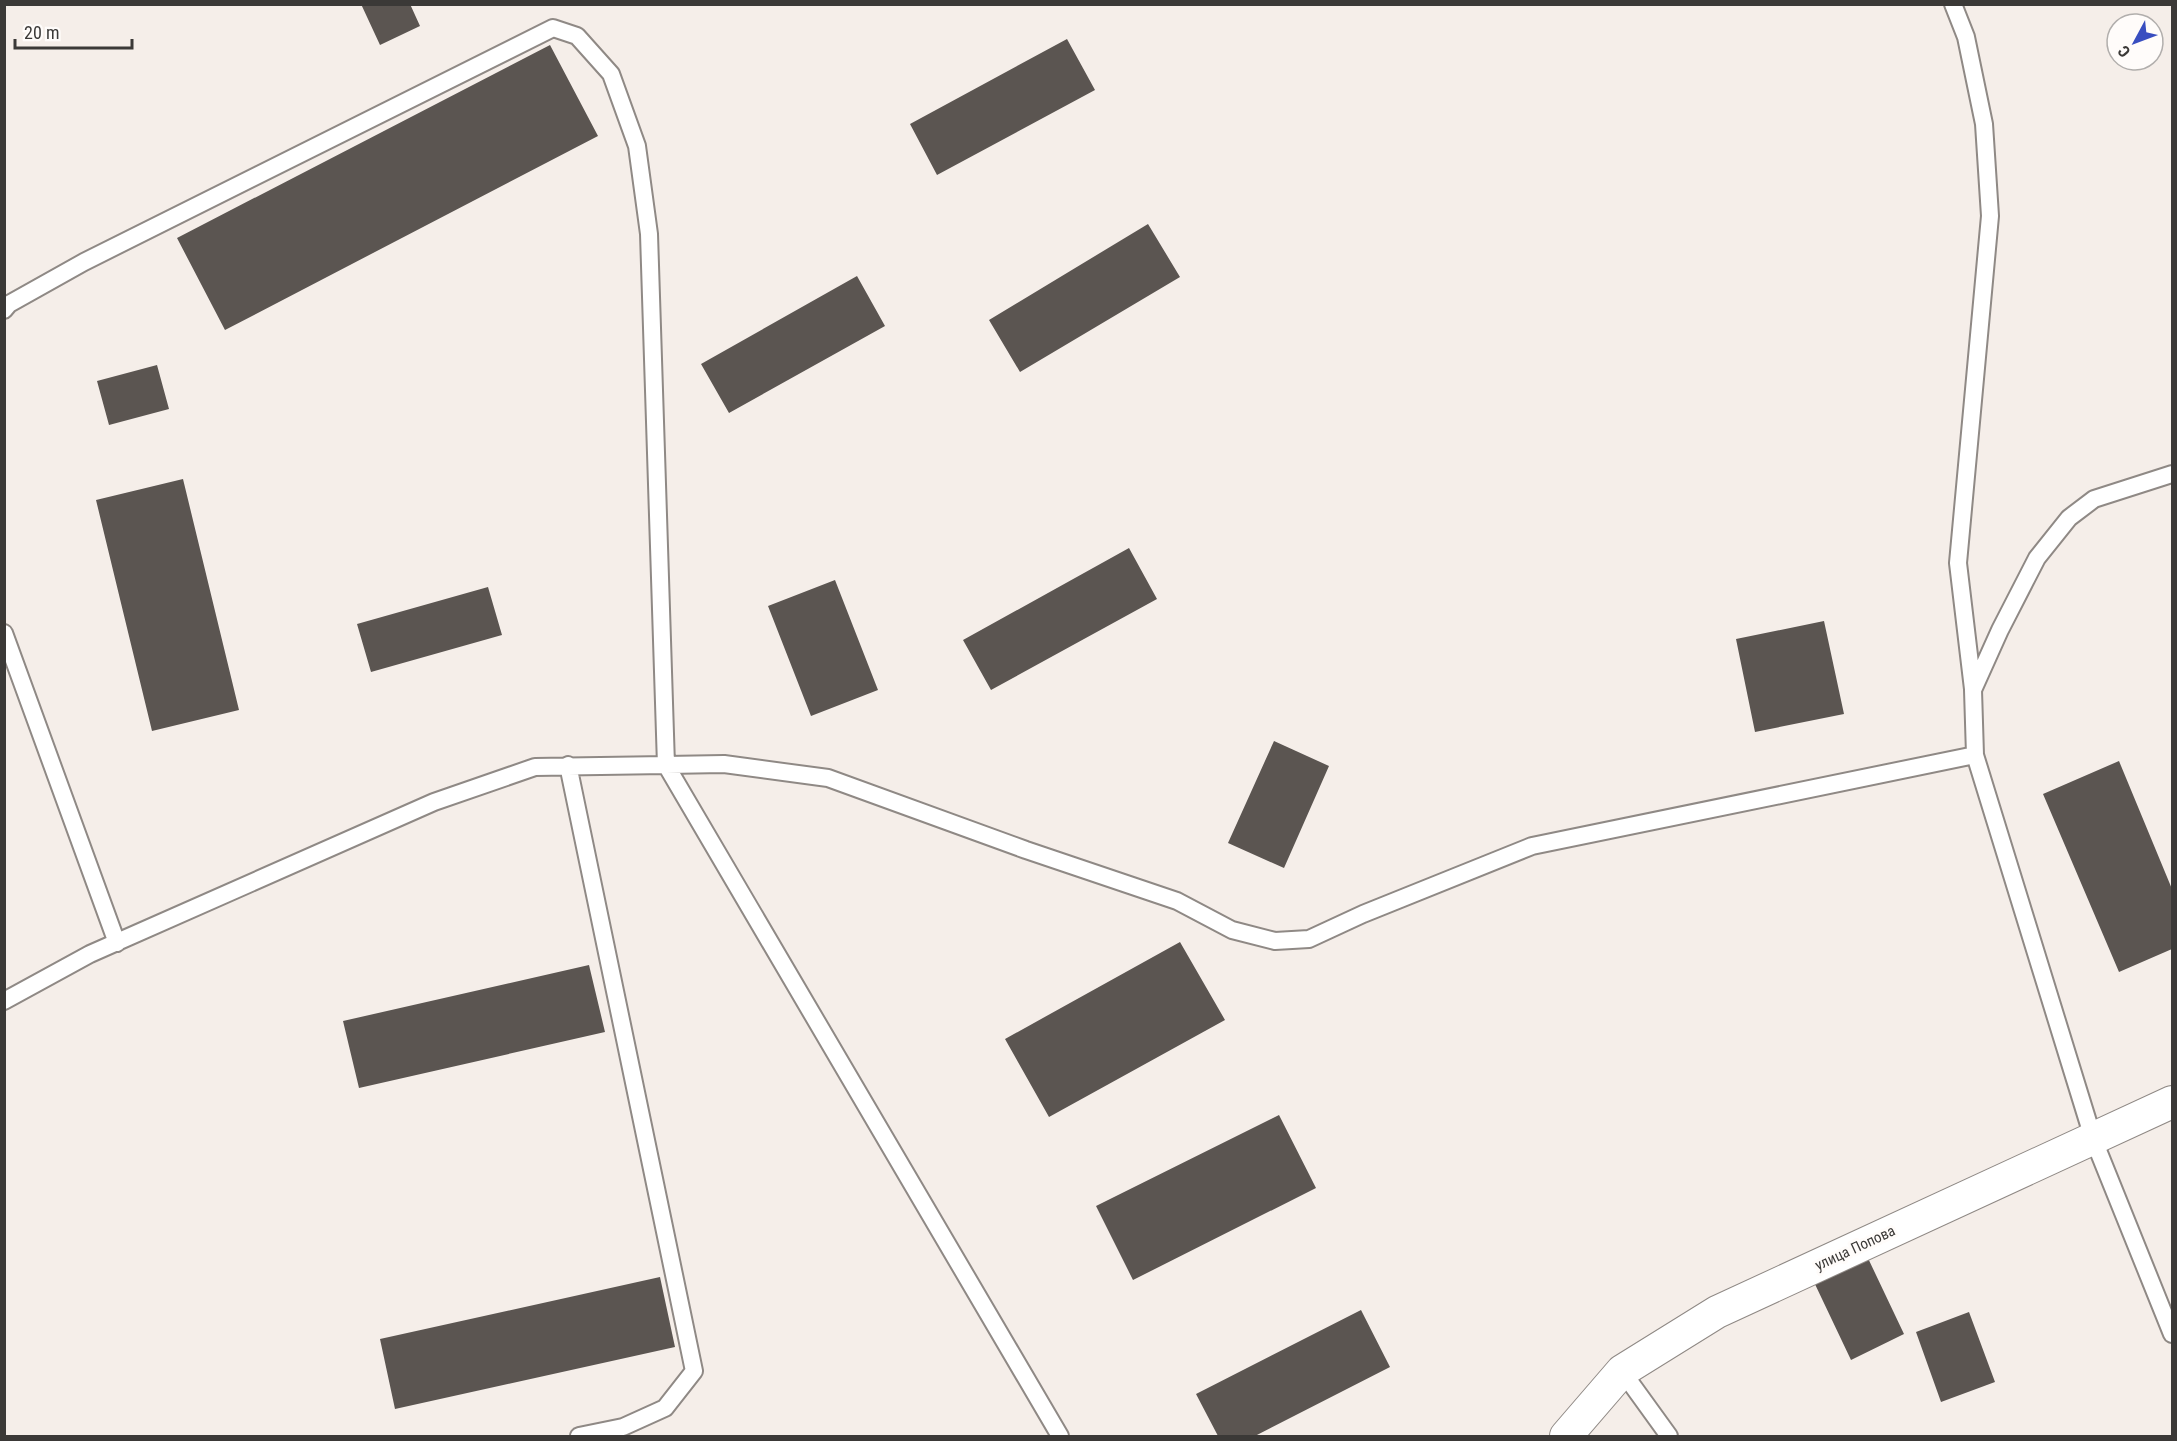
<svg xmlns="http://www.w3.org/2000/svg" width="2177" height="1441" font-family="'Roboto Condensed',sans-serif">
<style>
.building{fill:#5b5551}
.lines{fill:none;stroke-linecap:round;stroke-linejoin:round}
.lane-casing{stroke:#8f8985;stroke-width:20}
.street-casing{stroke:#8f8985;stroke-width:34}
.lane{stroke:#fff;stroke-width:16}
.street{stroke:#fff;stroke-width:32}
.labels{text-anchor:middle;stroke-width:6;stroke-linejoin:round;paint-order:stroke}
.street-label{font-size:15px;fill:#3b3937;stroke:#fffcfa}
</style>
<rect width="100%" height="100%" fill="#f5eee9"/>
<path class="building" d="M 361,4 L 410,4 L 420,26 L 380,45 Z
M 1067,39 L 1095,90 L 937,175 L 910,124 Z
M 550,45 L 598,136 L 225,330 L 177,238 Z
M 1148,224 L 1180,277 L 1020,372 L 989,320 Z
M 857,276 L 885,326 L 729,413 L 701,364 Z
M 157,365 L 169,409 L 109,425 L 97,381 Z
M 183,479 L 239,710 L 152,731 L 96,500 Z
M 1129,548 L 1157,599 L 991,690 L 963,640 Z
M 835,580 L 878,690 L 811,716 L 768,606 Z
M 488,587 L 502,635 L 371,672 L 357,624 Z
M 1824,621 L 1844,714 L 1755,732 L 1736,639 Z
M 1274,741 L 1329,766 L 1284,868 L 1228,843 Z
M 2119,761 L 2172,889 L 2172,949 L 2119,972 L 2043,794 Z
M 1180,942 L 1225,1020 L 1049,1117 L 1005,1039 Z
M 589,965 L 605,1032 L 359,1088 L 343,1021 Z
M 1279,1115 L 1316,1188 L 1133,1280 L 1096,1206 Z
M 1866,1254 L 1904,1334 L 1851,1360 L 1813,1280 Z
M 660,1277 L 675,1347 L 395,1409 L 380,1339 Z
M 1361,1310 L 1390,1367 L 1255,1436 L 1218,1436 L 1196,1394 Z
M 1969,1312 L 1995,1382 L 1941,1402 L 1916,1332 Z"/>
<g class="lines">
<defs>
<path id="lane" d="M 1953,4 L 1966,37 L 1984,124 L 1990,216 L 1958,563 L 1973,689
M 4,310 L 9,304 L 84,262 L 553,28 L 577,36 L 611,74 L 637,146 L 649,234 L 666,765 L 724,764 L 828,778 L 1026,850 L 1177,901 L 1232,930 L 1275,941 L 1309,939 L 1363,914 L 1532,846 L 1975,755
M 2172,474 L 2094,499 L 2069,518 L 2037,558 L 2000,630 L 1973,690 L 1975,755 L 2093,1138 L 2172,1334
M 4,633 L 117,943
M 568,765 L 694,1371 L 665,1408 L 623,1427 L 579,1436
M 4,1001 L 90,954 L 434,802 L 535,767 L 666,765 L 1060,1436
M 1622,1371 L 1669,1436"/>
<path id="street" d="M 1566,1436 L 1622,1371 L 1717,1312 L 2172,1102"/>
</defs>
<use href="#lane" class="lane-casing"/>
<use href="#street" class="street-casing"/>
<use href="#lane" class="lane"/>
<use href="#street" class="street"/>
</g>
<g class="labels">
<g class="street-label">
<text transform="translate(1855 1248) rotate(-25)" y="5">улица Попова</text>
</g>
</g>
<rect width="2177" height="1441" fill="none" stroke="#3b3937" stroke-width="12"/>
<g transform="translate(2135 42) rotate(229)"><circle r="28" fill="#fffcfa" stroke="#b1aeac" stroke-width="1.5"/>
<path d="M0-4.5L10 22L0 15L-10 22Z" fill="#394ec0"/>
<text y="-9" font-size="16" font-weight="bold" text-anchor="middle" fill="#3b3937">С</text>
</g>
<path d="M15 39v9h117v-9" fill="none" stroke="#3b3937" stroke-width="3"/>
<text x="24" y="39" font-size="18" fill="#3b3937" stroke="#fffcfa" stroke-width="4.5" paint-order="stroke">20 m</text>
</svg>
